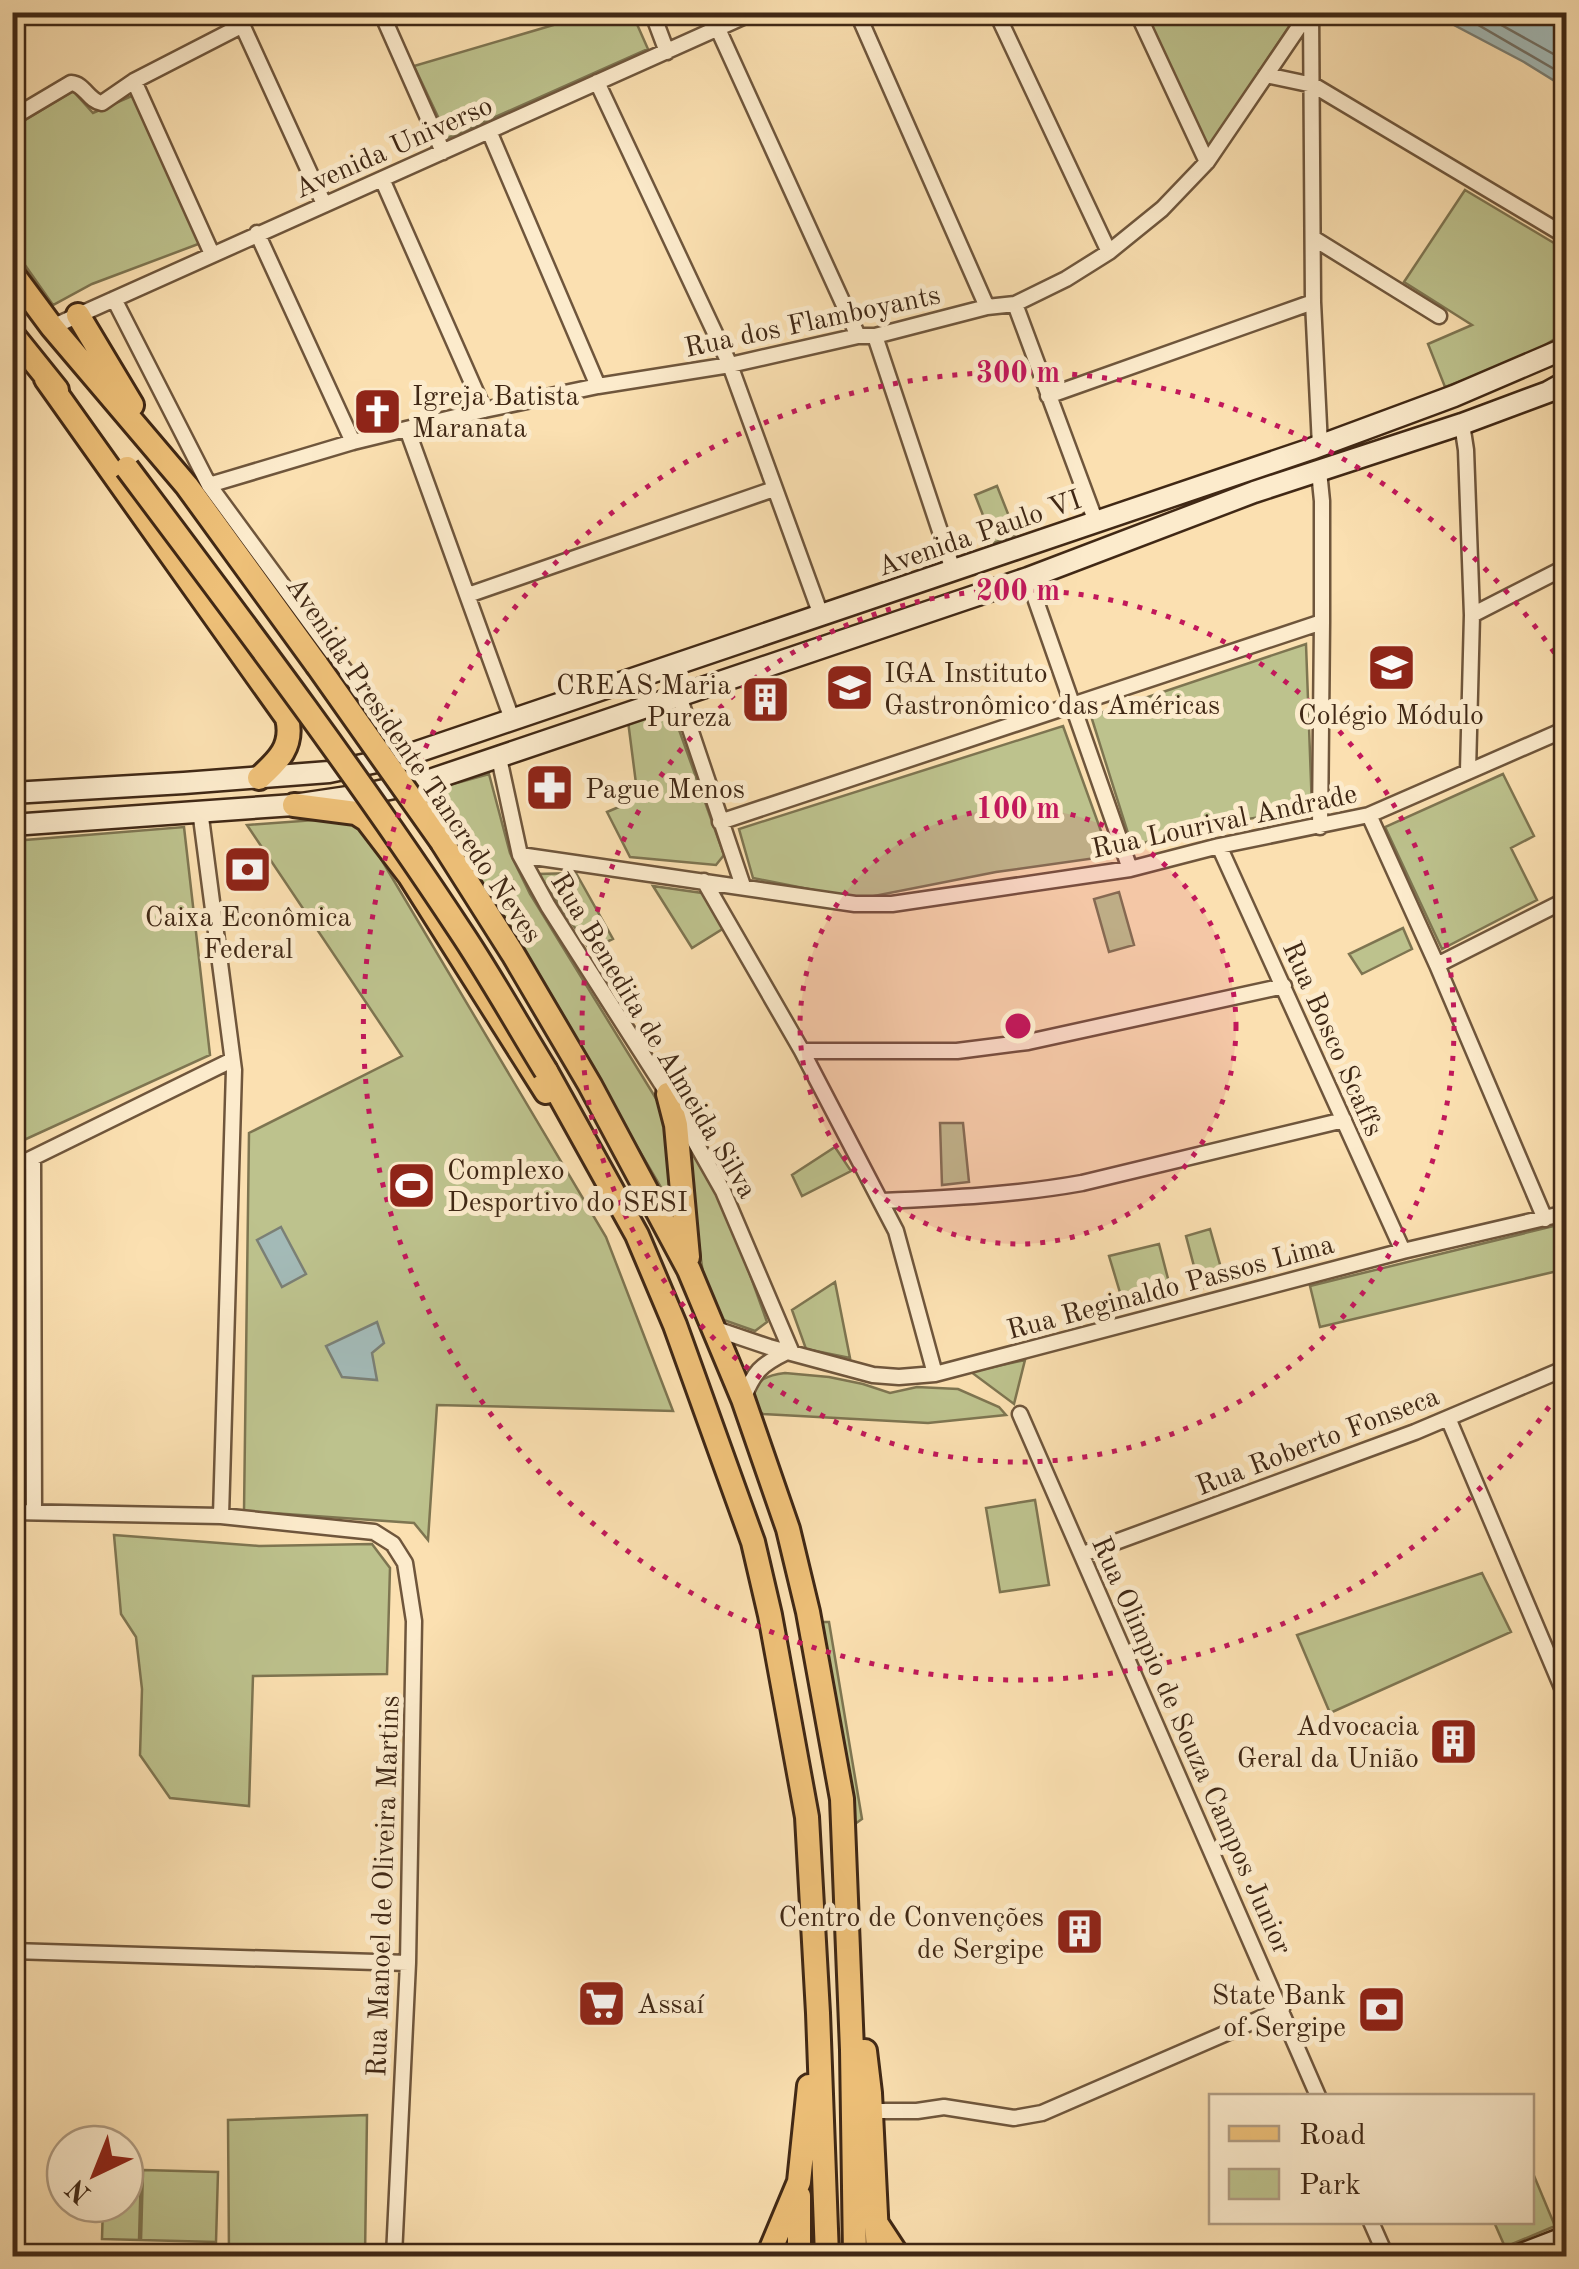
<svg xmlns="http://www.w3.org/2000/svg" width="1579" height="2269" font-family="'Old Standard TT',serif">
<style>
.green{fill:#bdc28d;stroke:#7e7551;stroke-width:2.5}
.water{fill:#a3bab7;stroke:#7b8076;stroke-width:2.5}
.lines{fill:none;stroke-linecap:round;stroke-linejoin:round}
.shore{stroke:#727166;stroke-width:2.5}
.minor-casing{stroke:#6f563c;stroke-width:19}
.secondary-casing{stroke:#402815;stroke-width:25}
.primary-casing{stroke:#402815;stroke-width:28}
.minor{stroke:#fcebcc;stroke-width:14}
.secondary{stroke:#fcebcc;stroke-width:20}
.primary{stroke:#eec078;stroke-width:22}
.primary-bridge-casing{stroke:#402815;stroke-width:28;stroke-linecap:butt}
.primary-bridge{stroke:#eec078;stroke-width:22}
.ring{fill:none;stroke:#c2185b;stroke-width:5;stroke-dasharray:5 10}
.labels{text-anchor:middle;stroke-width:10;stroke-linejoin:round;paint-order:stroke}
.street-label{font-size:28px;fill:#402815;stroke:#fcebcc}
.poi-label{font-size:28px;fill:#402815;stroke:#fcebcc;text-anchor:start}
.centre{fill:#c2185b;stroke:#fcebcc;stroke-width:5}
.ring-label{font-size:30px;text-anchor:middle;font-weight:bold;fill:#c2185b;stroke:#fcebcc;stroke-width:10;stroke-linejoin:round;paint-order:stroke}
</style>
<rect width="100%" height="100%" fill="#fbe0b1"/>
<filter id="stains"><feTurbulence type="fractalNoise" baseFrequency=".002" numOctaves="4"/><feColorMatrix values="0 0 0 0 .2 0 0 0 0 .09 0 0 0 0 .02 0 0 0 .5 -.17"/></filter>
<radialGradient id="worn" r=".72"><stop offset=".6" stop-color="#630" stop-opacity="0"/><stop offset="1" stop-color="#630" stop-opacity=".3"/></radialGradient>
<path class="green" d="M 594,13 L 632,13 L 648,49 L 448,138 L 414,66 Z
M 1146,13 L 1298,13 L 1206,152 Z
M 73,91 L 93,113 L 134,95 L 201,243 L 92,284 L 53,305 L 13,248 L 12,128 Z
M 1465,190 L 1564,249 L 1566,256 L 1566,332 L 1524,358 L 1445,387 L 1428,344 L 1472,325 L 1404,282 Z
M 997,486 L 1016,534 L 994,543 L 975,495 Z
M 1306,644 L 1312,809 L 1215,824 L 1132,846 L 1091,716 Z
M 673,713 L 724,855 L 716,865 L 630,857 L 607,812 L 638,799 L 628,721 Z
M 1063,726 L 1110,856 L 996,872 L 859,899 L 753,878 L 739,829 Z
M 489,774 L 510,853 L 530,894 L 668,1118 L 676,1213 L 428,791 Z
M 1503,774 L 1534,836 L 1511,848 L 1537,900 L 1442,949 L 1385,827 Z
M 356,817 L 606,1237 L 673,1411 L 437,1405 L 428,1540 L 414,1523 L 244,1511 L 249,1133 L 402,1056 L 247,825 Z
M 184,827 L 210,1055 L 13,1145 L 13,841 Z
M 576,873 L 613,939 L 590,950 L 538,874 Z
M 653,886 L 702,893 L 724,928 L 692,948 Z
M 1119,892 L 1134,945 L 1109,952 L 1094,899 Z
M 1403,928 L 1412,949 L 1362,974 L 1349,954 Z
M 940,1123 L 963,1123 L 969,1182 L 942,1185 Z
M 683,1129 L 729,1216 L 767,1322 L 755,1331 L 721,1319 L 704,1281 Z
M 835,1147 L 851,1171 L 802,1196 L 792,1175 Z
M 1566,1223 L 1566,1269 L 1320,1327 L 1310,1286 Z
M 1210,1229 L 1225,1282 L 1200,1289 L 1186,1236 Z
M 1159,1244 L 1173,1298 L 1125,1309 L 1109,1256 Z
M 835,1282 L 850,1358 L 806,1349 L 792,1310 Z
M 1025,1360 L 1014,1404 L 971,1372 Z
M 785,1373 L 829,1377 L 863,1384 L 890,1393 L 917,1387 L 958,1389 L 999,1407 L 1006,1415 L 928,1423 L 763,1414 L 758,1410 L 752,1397 C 756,1379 768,1375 785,1373 Z
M 1035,1500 L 1049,1585 L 1000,1592 L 986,1508 Z
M 114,1535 L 259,1546 L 372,1544 L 390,1568 L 387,1674 L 253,1676 L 249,1806 L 170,1798 L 140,1755 L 142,1689 L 136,1637 L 121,1614 Z
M 1482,1573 L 1511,1632 L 1330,1713 L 1297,1635 Z
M 816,1622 L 829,1622 L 862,1819 L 852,1826 Z
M 367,2115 L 365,2256 L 229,2256 L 228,2120 Z
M 125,2169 L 141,2170 L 139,2240 L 102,2239 L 103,2204 L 125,2204 Z
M 143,2170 L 218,2172 L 216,2242 L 141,2240 Z
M 1532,2171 L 1555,2226 L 1505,2247 L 1494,2222 L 1532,2222 Z"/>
<path class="water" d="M 1442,13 L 1566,13 L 1566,88 L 1524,62 L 1454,25 Z
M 281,1227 L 306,1274 L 282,1287 L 257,1240 Z
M 377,1322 L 384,1343 L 372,1353 L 377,1380 L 342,1377 L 326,1346 Z"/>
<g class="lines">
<path class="shore" d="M 1456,12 L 1566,76
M 1478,12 L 1566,61"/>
<defs>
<path id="minor" d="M 381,12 L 443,152
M 652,12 L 667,52
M 857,12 L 987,307
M 996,12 L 1109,252
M 1137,12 L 1207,162
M 1311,12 L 1313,302 L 1320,446
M 12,20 L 29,12
M 718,29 L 858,336
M 1266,75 L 1313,85 L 1566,236
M 134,81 L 212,254
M 597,82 L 730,365 L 821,615
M 12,118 L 71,83 C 85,84 88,101 102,103 L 134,81 L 241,26 L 244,29 L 324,204
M 489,131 L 598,386
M 382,179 L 484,410
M 257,233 L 353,442
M 1313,238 L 1439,316
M 114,299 L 209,485 L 391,733
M 1015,304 L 1096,522
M 52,327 L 754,12
M 875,336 L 953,570
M 1048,396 L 1313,302
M 1462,424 L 1466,450 L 1472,615 L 1468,771
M 407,429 L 512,719
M 1319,471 L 1322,501 L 1322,622 L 1320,827
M 209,485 L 353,442 L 484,410 L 598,386 L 730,365 L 858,336 L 875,336 L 987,307 L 1015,304 L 1066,279 L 1109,252 L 1162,209 L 1207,162 L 1309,12
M 1028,578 L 1130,869
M 468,595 L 774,489
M 1472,615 L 1566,567
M 679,696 L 743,886
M 499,758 L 520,855 L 548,906 L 668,1094 L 723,1191 L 792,1353
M 200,810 L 234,1070 L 221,1516
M 1369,815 L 1437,965 L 1545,1219
M 720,822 L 1322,622
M 1219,846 L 1403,1251
M 520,855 L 855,904 L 892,904 L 1130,869 L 1219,846 L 1369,815 L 1566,729
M 704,881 L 802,1051 L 896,1231 L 935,1374
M 1437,965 L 1566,900
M 802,1051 L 957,1051 L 1028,1042 L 1284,986
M 33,1158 L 34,1512
M 12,1168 L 232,1060
M 882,1201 C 949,1198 1015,1195 1082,1183 L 1344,1120
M 713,1328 L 769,1347 L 873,1375 L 899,1377 L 935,1374 L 1403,1251 L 1566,1213
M 743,1399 C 754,1372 760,1365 787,1352
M 1020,1414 L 1318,2096
M 1448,1418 L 1566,1697
M 12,1512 L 221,1516 L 374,1532 L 393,1544 L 405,1563 L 414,1621 L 408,1963 L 394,2256
M 1083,1554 L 1415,1432 L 1566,1368
M 12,1951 L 408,1963
M 870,2111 L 917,2111 L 944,2107 L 1014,2118 L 1042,2113 L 1282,2009
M 1371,2222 L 1386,2256"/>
<path id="secondary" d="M 12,793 L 184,783 L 329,772 L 405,756 L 1311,449 L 1454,396 L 1566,348
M 12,825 L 294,805 L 361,795 L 427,781 L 1028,578 L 1254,492 L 1462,424 L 1548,392 L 1566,382
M 1517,2256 L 1566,2237"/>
<path id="primary" d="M 12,273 L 52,327 L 187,486 L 317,665
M 78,315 L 132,405
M 12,334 L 57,390
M 46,379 L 287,718 C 294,746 278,761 259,778
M 294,805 L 356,813 L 367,820 L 409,875 L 546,1092
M 442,842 L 513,954 L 590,1085 L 689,1270 L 743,1399 L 788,1529 L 808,1612 L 842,1799 L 852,2050 L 855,2256
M 546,1071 L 637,1235 L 675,1325 L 753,1542 L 770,1615 L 807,1817 L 818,2013 L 827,2256
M 668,1094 L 676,1125 L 688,1257
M 865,2051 L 870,2093 L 878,2256
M 799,2196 L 799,2256
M 877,2224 L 898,2256
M 768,2256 L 799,2182 L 809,2086"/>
</defs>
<use href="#minor" class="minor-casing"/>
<use href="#secondary" class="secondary-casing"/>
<use href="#primary" class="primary-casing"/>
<use href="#minor" class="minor"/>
<use href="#secondary" class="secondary"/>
<use href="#primary" class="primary"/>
<defs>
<path id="primary-bridge" d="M 127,468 C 241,620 355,771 459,929 C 490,975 517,1024 546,1071
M 317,665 L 442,842"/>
</defs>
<use href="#primary-bridge" class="primary-bridge-casing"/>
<use href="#primary-bridge" class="primary-bridge"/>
</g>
<circle cx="1018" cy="1026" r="218" fill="#c2185b" fill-opacity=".12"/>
<g class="ring">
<circle cx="1018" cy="1026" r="218"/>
<circle cx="1018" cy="1026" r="436"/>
<path d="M1566 1382A654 654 0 1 1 1566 670"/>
</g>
<defs>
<symbol id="church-square" viewBox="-11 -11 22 22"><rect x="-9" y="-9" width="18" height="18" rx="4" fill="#8f2418" stroke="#fcebcc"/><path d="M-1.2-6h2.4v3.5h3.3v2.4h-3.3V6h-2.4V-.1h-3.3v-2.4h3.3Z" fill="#fff"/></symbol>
<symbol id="school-square" viewBox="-11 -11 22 22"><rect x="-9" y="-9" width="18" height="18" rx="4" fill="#8f2418" stroke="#fcebcc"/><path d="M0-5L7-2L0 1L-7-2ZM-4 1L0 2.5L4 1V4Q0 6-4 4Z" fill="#fff"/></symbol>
<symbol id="university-square" viewBox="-11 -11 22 22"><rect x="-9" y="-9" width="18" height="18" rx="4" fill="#8f2418" stroke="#fcebcc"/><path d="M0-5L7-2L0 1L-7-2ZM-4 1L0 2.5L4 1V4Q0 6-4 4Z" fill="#fff"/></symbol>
<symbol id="building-square" viewBox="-11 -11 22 22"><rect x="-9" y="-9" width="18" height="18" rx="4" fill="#8f2418" stroke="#fcebcc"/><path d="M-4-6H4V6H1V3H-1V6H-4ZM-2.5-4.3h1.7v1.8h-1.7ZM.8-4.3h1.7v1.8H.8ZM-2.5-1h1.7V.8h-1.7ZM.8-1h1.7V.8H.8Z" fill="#fff"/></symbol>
<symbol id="pharmacy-square" viewBox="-11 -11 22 22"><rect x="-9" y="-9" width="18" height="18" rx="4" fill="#8f2418" stroke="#fcebcc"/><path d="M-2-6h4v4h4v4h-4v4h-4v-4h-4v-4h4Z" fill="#fff"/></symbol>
<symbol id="bank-square" viewBox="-11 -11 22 22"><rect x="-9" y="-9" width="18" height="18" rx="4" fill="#8f2418" stroke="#fcebcc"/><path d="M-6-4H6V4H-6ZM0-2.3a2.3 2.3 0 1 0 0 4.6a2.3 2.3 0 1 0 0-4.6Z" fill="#fff"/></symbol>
<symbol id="stadium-square" viewBox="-11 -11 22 22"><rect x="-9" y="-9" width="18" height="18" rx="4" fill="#8f2418" stroke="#fcebcc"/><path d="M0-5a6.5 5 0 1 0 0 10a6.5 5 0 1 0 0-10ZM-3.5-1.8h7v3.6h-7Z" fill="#fff"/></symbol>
<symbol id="supermarket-square" viewBox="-11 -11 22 22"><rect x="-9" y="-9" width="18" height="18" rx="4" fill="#8f2418" stroke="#fcebcc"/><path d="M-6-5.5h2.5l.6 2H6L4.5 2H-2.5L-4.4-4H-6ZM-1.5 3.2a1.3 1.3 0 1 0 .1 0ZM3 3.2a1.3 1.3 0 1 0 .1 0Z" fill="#fff"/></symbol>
</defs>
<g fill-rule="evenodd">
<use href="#church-square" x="350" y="384" width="55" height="55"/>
<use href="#school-square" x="1364" y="640" width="55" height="55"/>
<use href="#university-square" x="822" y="660" width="55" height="55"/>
<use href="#building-square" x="738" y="672" width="55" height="55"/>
<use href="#pharmacy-square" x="522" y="760" width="55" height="55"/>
<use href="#bank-square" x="220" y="842" width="55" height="55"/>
<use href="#stadium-square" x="384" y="1158" width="55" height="55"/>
<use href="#building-square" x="1426" y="1714" width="55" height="55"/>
<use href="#building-square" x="1052" y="1904" width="55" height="55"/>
<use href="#supermarket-square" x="574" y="1976" width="55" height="55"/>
<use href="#bank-square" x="1354" y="1982" width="55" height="55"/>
</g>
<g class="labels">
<g class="street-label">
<text transform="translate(393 146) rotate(-24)" y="10">Avenida Universo</text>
<text transform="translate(812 320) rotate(-12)" y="10">Rua dos Flamboyants</text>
<text transform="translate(979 532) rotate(-19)" y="10">Avenida Paulo VI</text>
<text transform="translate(415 759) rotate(56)" y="10">Avenida Presidente Tancredo Neves</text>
<text transform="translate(1224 820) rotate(-12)" y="10">Rua Lourival Andrade</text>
<text transform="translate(655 1035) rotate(59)" y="10">Rua Benedita de Almeida Silva</text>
<text transform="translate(1334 1038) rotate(66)" y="10">Rua Bosco Scaffs</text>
<text transform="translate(1170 1286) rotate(-15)" y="10">Rua Reginaldo Passos Lima</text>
<text transform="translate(1317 1440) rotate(-21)" y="10">Rua Roberto Fonseca</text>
<text transform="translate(1193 1745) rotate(66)" y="10">Rua Olimpio de Souza Campos Junior</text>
<text transform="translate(382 1886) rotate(-88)" y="10">Rua Manoel de Oliveira Martins</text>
</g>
<g class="poi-label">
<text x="412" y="405">Igreja Batista<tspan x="412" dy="32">Maranata</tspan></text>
<text x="884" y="682">IGA Instituto<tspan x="884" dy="32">Gastronômico das Américas</tspan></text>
<text x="731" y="694" text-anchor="end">CREAS Maria<tspan x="731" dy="32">Pureza</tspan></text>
<text x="1391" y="724" text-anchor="middle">Colégio Módulo</text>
<text x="585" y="798">Pague Menos</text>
<text x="248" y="926" text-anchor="middle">Caixa Econômica<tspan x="248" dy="32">Federal</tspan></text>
<text x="447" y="1179">Complexo<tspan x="447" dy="32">Desportivo do SESI</tspan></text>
<text x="1419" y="1735" text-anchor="end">Advocacia<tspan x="1419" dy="32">Geral da União</tspan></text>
<text x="1044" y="1926" text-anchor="end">Centro de Convenções<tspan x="1044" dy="32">de Sergipe</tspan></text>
<text x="1346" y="2004" text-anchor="end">State Bank<tspan x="1346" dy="32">of Sergipe</tspan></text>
<text x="637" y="2013">Assaí</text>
</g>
</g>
<circle cx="1018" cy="1026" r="15" class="centre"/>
<g class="ring-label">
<text x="1018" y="382">300 m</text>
<text x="1018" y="600">200 m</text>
<text x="1018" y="818">100 m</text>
</g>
<rect width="1579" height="2269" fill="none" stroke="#fbe0b1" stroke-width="50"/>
<rect x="15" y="15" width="1549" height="2239" fill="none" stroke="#402815" stroke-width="5"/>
<rect x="25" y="25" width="1529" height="2219" fill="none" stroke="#402815" stroke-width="2.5"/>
<rect x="1209" y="2094" width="325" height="130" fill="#fcebcc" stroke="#b19d83" stroke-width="2.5"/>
<rect x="1229" y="2126" width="50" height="15" fill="#eec078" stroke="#b19d83" stroke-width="2.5"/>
<text x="1299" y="2144" font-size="30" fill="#402815">Road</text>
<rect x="1229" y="2169" width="50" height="30" fill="#bdc28d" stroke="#b19d83" stroke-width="2.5"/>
<text x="1299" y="2194" font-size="30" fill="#402815">Park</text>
<g transform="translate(95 2174) rotate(223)"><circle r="48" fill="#fcebcc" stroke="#b19d83" stroke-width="2.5"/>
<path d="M0-8L18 38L0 25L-18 38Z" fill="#8f2418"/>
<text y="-15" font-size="28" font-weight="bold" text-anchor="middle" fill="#402815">N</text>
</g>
<rect width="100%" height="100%" filter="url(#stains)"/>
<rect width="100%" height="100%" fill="url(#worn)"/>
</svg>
